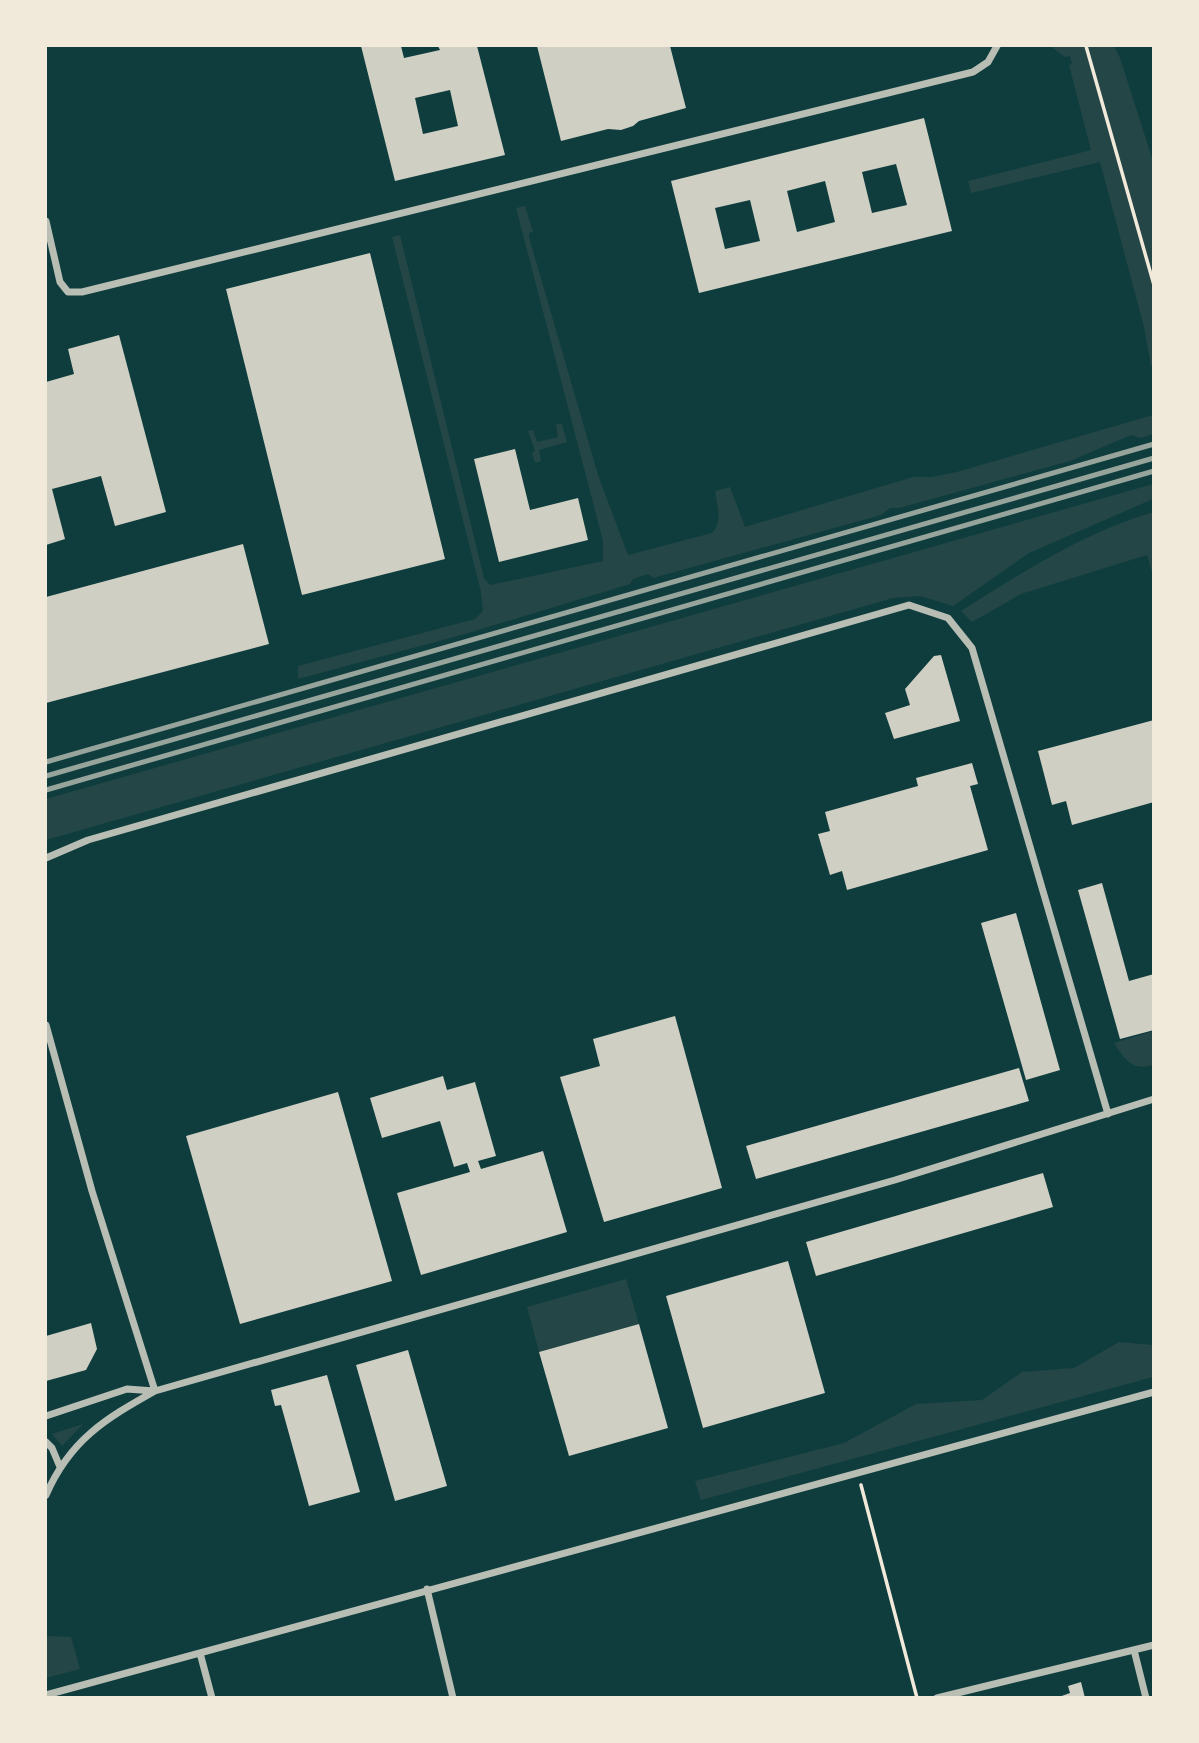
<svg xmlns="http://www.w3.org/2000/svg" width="1199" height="1743" font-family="Lato,sans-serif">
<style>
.green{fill:#244646}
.building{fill:#cfcfc3;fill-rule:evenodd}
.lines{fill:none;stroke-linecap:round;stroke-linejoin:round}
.path{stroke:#f1e9da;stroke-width:3.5}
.minor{stroke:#b8beb3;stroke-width:7}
.rail{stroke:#97a49c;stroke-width:5}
</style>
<rect width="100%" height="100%" fill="#0f3d3e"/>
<path class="green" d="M 1050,46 L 1114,46 L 1120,58 L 1153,161 L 1153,365 L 1151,366 L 1144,327 L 1100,162 L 971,193 L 968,181 L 1091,150 L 1069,65 L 1072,64 L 1070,56 L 1065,57 Z
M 525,206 L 533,232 L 529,233 L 529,237 L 598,475 L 628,555 L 712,533 C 723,521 717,506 715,491 L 730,487 L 745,527 L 913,477 L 932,477 L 957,472 L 1153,415 L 1153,434 L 1141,438 L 1131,435 L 1070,461 L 899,508 L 890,508 L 881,515 L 653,578 L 648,574 L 633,579 L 630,584 L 465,634 L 298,679 L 298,666 L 475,619 L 483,611 L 481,592 L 392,237 L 400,235 L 484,578 L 490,585 L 603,561 L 603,541 L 516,208 Z
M 556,424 L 562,424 L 567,442 L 539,450 L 541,461 L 535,463 L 532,452 L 535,451 L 528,431 L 533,430 L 537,442 L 558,437 Z
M 1153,484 L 1153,499 L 1029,553 L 953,606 L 920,596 L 893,598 L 46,840 L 46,799 Z
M 1153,512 L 1153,576 L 1147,555 L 1021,594 L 972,622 L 961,611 C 1023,572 1083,533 1153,512 Z
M 1153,1031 L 1153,1065 C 1132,1071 1125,1060 1114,1043 Z
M 626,1279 L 639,1324 L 539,1352 L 527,1307 Z
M 1119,1342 L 1153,1345 L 1153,1377 L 701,1500 L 695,1481 L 844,1443 L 916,1404 L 982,1400 L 1022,1372 L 1074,1368 Z
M 83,1424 L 62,1446 L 52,1434 Z
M 46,1636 L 71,1637 L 80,1669 L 46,1678 Z"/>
<path class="building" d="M 361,46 L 401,46 L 404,58 L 440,50 L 438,46 L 477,46 L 505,155 L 395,181 ZM 450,90 L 458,126 L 423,134 L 415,98 Z
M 537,46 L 670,46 L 686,108 L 639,121 L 633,126 L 621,130 L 608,129 L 561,141 Z
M 924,118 L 952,231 L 699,293 L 671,181 ZM 896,164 L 907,205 L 872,213 L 862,172 ZM 825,181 L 835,222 L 797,232 L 787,191 ZM 750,200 L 760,241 L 725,249 L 715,208 Z
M 370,253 L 445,559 L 302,595 L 226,289 Z
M 119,335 L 166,512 L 115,526 L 101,476 L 52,489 L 65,539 L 46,545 L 46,382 L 74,374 L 68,349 Z
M 515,449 L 530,510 L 578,498 L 588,540 L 499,562 L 474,459 Z
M 243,544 L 269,644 L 46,703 L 46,597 Z
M 941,655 L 960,721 L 894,739 L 885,713 L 910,705 L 905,689 L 934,656 Z
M 1154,720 L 1154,802 L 1072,825 L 1066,801 L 1052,805 L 1038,751 Z
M 972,763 L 978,784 L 970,786 L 988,850 L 847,890 L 842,871 L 830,875 L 818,834 L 830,831 L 825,812 L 918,786 L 916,778 Z
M 1102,883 L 1129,981 L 1154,974 L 1154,1030 L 1120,1039 L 1078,890 Z
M 1016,913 L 1060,1070 L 1026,1080 L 981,923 Z
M 675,1016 L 722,1188 L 604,1222 L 560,1077 L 600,1066 L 593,1039 Z
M 1019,1068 L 1029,1101 L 756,1179 L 746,1146 Z
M 443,1076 L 447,1090 L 475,1082 L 496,1156 L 478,1161 L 481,1169 L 543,1151 L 567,1232 L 421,1275 L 397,1193 L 470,1172 L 467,1163 L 454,1167 L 440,1121 L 382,1138 L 370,1098 Z
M 338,1092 L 392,1281 L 240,1324 L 186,1136 Z
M 1043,1173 L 1053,1207 L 816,1276 L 806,1242 Z
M 788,1261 L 825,1393 L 703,1428 L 666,1296 Z
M 91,1323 L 97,1349 L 86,1370 L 46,1381 L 46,1336 Z
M 639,1324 L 668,1428 L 569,1456 L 539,1352 Z
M 408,1350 L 447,1486 L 395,1501 L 356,1365 Z
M 327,1375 L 360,1492 L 309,1506 L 281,1405 L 275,1406 L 271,1390 Z
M 1081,1682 L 1085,1698 L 1056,1698 L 1070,1693 L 1068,1686 Z"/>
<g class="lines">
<path class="path" d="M 1086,46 L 1154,285
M 861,1485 L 917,1698"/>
<path class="minor" d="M 46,221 L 60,282 L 68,292 L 82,292 L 973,72 L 988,62 L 997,46
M 46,858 L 88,840 L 909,605 L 948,618 L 972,648 L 1108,1114
M 46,1025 L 92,1191 L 155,1391
M 46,1416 L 127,1389 L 154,1391
M 46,1442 L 52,1448 L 60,1467
M 46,1495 C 70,1440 105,1419 155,1391 L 895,1180 L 1154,1099
M 427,1589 L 453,1698
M 1134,1650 L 1146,1698
M 200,1653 L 212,1698
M 46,1695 L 1154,1392
M 937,1698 L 1154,1645"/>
<path class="rail" d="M 46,762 L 1154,444
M 46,776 L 1154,458
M 46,790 L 1154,471"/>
</g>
<rect width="1199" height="1743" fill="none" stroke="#f1e9da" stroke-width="94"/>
</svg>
